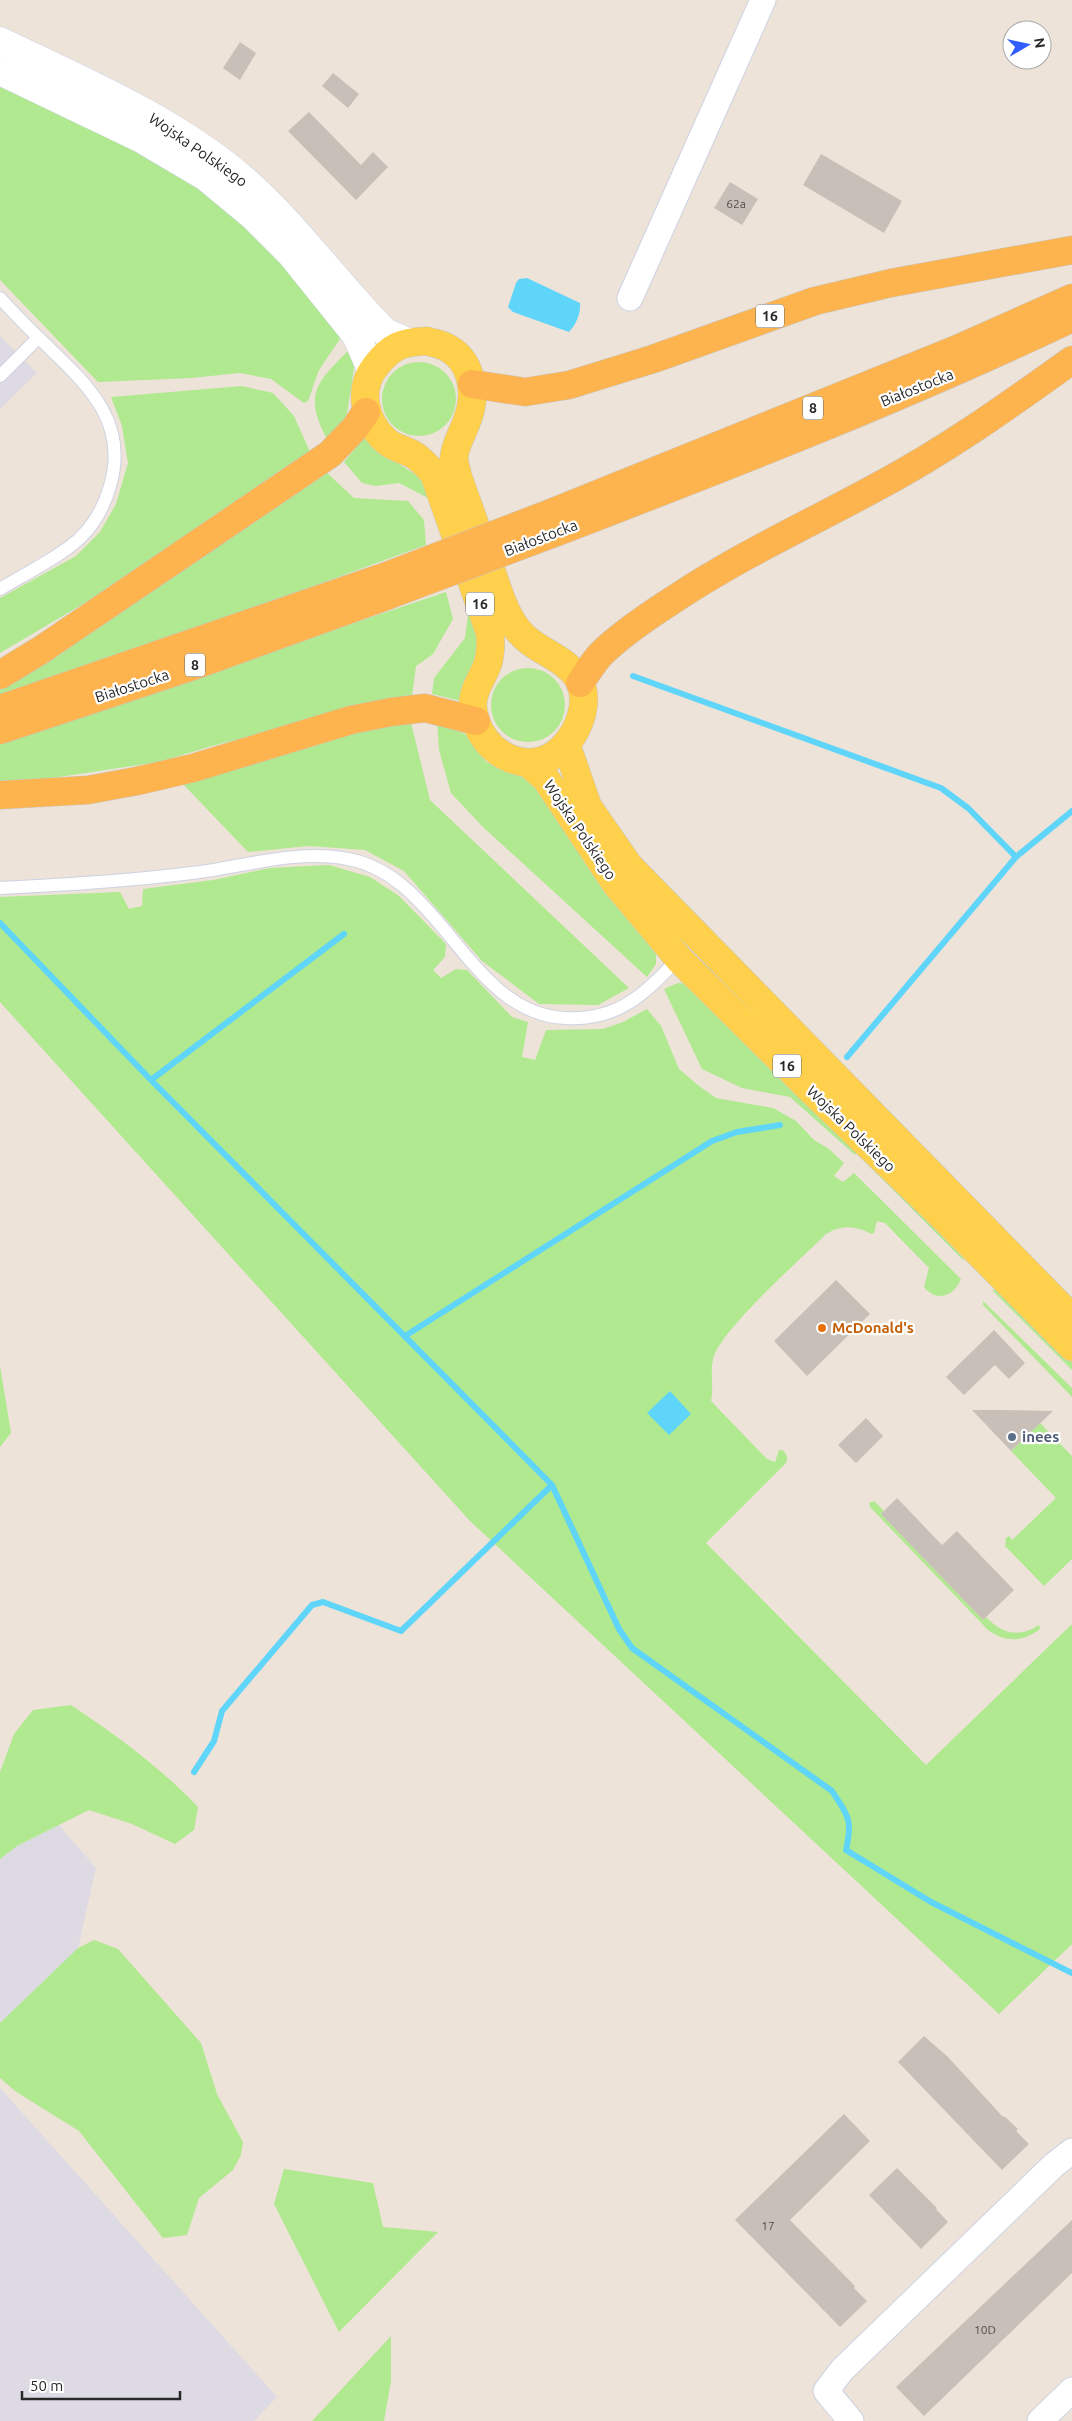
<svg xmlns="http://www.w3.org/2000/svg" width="1072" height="2421" font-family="Ubuntu,sans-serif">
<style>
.industrial{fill:#dddae4}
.green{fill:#b0e98f}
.water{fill:#60d5fa}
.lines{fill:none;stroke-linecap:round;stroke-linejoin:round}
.stream{stroke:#60d5fa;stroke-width:6}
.building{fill:#c8c0b8}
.service-casing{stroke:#ced2e3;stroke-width:14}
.minor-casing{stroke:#ced2e3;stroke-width:27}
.secondary-casing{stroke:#ced2e3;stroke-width:29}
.primary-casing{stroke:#c7c7c7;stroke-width:29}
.trunk-casing{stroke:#c7c7c7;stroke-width:29}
.service{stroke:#fff;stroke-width:12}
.minor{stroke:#fff;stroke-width:25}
.secondary{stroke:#fff;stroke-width:28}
.primary{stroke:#fed04c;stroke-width:28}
.trunk{stroke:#feb44e;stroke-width:28}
.trunk-bridge-casing{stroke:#c7c7c7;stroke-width:29;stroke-linecap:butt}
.trunk-bridge{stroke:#feb44e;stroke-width:28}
.food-dot{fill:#e8710a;stroke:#fff;stroke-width:2}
.service-dot{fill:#5c6f8a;stroke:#fff;stroke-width:2}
.labels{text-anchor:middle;stroke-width:4.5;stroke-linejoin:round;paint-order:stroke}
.number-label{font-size:12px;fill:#504e4c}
.shield{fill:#fff;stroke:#686868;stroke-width:1}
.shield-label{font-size:14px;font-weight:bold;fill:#282828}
.street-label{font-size:15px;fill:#282828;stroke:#fff}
.food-label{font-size:15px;font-weight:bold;fill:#c56008;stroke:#fff;text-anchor:start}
.service-label{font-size:15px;font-weight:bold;fill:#4e5e75;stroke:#fff;text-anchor:start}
</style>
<rect width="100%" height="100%" fill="#ede3d8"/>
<path class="industrial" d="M 0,336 L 37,373 L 0,409 Z
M 59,1825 L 96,1868 L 78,1948 L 0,2023 L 0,1859 L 17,1846 Z
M 0,2088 L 277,2397 L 254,2421 L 0,2421 Z"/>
<path class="green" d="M 0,81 L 189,174 L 287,261 L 344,333 L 319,370 L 308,401 L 304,403 L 271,379 L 240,373 L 191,378 L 98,382 L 0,280 Z
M 352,347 L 354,368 L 346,420 L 328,441 C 302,393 317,382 352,347 Z
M382 399a37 37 0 1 1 74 0a37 37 0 1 1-74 0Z
M 242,386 L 273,393 L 294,416 L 310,452 L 88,601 L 0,653 L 0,598 L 76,556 L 100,532 L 116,504 L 128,463 L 122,426 L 111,397 Z
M 365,437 L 374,448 L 424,480 L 432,500 L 399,483 L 376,486 L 362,483 L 344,462 Z
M 326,472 L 354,498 L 408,501 L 424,520 L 426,545 L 58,679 L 0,697 L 0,690 L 41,666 Z
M 446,592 L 453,619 L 433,654 L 416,666 L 412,696 L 212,746 L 159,762 L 52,778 L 0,781 L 0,742 Z
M 470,600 L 481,638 L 476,664 L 461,701 L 432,694 L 434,678 L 465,638 Z
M491 705a37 37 0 1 1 74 0a37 37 0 1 1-74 0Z
M 437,719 L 468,736 L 486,762 L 536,783 L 656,945 L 656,964 L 647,977 L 483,827 L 451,793 L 439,750 Z
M 411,723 L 430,800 L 629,988 L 598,1005 L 539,1004 L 482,961 L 404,871 L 365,850 L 308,846 L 248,852 L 183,784 L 367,730 Z
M 329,865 L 370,877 L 399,896 L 446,944 L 445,957 L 433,970 L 441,978 L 456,969 L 467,970 L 512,1017 L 528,1022 L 522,1057 L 535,1060 L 546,1030 L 603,1029 L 623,1022 L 647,1009 L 661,1026 L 679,1069 L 699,1086 L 716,1098 L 773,1108 L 796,1121 L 814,1140 L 829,1149 L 844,1163 L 834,1176 L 843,1182 L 854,1173 L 961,1279 C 954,1296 937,1303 924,1287 L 929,1268 L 885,1223 L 877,1221 L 874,1233 L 872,1234 C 856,1226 842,1224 826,1234 C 802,1258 719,1331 713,1359 C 710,1373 714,1387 711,1401 L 767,1459 L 775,1462 L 779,1450 L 782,1450 C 787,1453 788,1458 786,1463 L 706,1543 L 926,1765 L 1072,1624 L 1072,1944 L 999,2014 L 470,1521 L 0,1002 L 0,897 L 120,892 L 129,909 L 142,906 L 143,889 L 213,880 L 270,868 Z
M 678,983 L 691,984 L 859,1146 L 855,1155 L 790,1097 L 742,1088 L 702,1069 L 664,989 Z
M 872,1158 L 958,1246 L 964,1261 L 864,1161 Z
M 992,1290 L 1002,1291 L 1072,1362 L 1072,1370 Z
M 983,1301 L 1072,1388 L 1072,1397 L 983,1305 Z
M 0,1366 L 11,1433 L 0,1447 Z
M 1040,1423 L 1072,1456 L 1072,1559 L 1044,1586 L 1005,1546 L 1006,1538 L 1009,1536 L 1012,1540 L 1056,1498 L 1011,1451 Z
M 874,1501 L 884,1511 L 881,1514 L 983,1620 L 986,1617 C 1002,1634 1019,1638 1039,1625 L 1040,1629 C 1023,1642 1006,1643 988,1630 L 870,1507 L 869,1503 Z
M 71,1705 C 116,1735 160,1767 198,1807 L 194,1830 L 175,1844 L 132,1824 L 89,1810 L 17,1846 L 0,1859 L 0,1772 L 14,1734 L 33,1710 Z
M 94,1940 L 118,1949 L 201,2043 L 217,2094 L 243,2142 L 241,2155 L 233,2170 L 199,2198 L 187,2235 L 163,2238 L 79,2131 L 15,2091 L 0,2078 L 0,2023 L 78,1948 Z
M 284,2169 L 373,2183 L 383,2227 L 438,2232 L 339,2332 L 274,2204 Z
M 391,2336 L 391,2381 L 384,2421 L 312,2421 Z"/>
<path class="water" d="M 527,278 L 580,303 C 581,313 576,325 569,332 L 513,312 L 508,307 L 516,283 L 519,279 Z
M 670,1391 L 691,1414 L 669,1435 L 647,1413 Z"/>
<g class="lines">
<path class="stream" d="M 633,676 L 941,788 L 968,808 L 1016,857
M 0,923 L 151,1080 L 552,1485 L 619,1629 L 632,1648 L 832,1791 C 848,1816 853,1819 846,1850 L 931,1902 L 1072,1973
M 847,1057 L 1016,857 L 1072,811
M 151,1080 L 344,934
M 405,1336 L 712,1141 L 737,1132 L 780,1125
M 194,1772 L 214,1741 L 222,1711 L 312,1605 L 323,1602 L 401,1631 L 552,1485"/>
</g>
<path class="building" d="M 240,42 L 256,53 L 240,80 L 223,68 Z
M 333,73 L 359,94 L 348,108 L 322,86 Z
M 309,112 L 361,165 L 373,152 L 388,167 L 356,200 L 288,131 Z
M 821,154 L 902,201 L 884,233 L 803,185 Z
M 730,182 L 758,199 L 742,225 L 714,208 Z
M 836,1280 L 870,1314 L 807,1376 L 774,1341 Z
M 994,1330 L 1025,1363 L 1009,1379 L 995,1365 L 964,1395 L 946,1377 Z
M 972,1410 L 998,1410 L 1053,1411 L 1011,1451 Z
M 866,1418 L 883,1436 L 856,1463 L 838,1445 Z
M 897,1498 L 942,1545 L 957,1531 L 1014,1590 L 983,1620 L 881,1514 Z
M 924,2036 L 948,2057 L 1003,2117 L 1004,2116 L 1018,2129 L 1016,2131 L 1029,2144 L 1002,2170 L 898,2062 Z
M 844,2114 L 870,2141 L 790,2220 L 855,2286 L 854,2288 L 867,2301 L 840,2327 L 735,2220 Z
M 897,2168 L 937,2208 L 936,2209 L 948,2222 L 921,2249 L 869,2195 Z
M 1072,2220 L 1072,2273 L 924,2416 L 896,2387 Z"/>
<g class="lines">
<defs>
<path id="service" d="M 0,298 C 13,312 26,326 40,339 C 83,381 130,419 110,486 C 103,511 89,533 68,548 C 47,563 22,576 0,589
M 0,376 L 38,338
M 0,888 C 64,885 128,881 192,873 C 243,867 296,849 348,859 C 442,876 469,1014 565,1018 C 620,1021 645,993 681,956"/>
<path id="minor" d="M 630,298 L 763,0
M 851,2421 L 826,2391 L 842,2370 L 1054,2165 L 1072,2151
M 1040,2421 L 1072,2390"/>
<path id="secondary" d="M 0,41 C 81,80 175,120 243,179 C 296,225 336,283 385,332 L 408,342
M 0,71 L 140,138 L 206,177 L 253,216 L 291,254 L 356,335 L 372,371"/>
<path id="primary" d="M 427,341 C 433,343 440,344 446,347 C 472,360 477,393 468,418 C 464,431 455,444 454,458 C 454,464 457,471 458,477 C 469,508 480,539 491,570 C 498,590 504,612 517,629 C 534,652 567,656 580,682 C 589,702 580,727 567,743 C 535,783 479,756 473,709 C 471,691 483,678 488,663 C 491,652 491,643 490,633 L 434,474 C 428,467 422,460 414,455 C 404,449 392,448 384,439 C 364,420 358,389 375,367 C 391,346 402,342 427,341 Z
M 566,744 L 588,807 L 629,866 L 1072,1318
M 528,763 L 546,779 L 616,884 L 679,959 L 811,1090 L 944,1218 L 1072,1347"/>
<path id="trunk" d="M 472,384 L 525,392 L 569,385 L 653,359 L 815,301 L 891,283 L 1072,250
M 551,513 L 955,350 L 1072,298
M 557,532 C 731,465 904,398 1072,318
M 0,675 L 41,650 L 330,454 L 355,428 L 366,412
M 580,683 C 586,674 593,663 600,655 C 621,634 648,616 673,600 C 737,557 807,525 875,488 C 945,451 1008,406 1072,360
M 0,709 L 384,577
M 0,730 L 193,666 L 389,595
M 0,795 L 88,790 L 137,781 L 193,768 L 351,720 L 391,712 L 425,708 L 476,721"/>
</defs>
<use href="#service" class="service-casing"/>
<use href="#minor" class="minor-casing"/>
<use href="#secondary" class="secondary-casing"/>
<use href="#primary" class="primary-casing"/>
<use href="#trunk" class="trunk-casing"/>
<use href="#service" class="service"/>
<use href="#minor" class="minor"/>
<use href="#secondary" class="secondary"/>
<use href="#primary" class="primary"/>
<use href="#trunk" class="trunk"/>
<defs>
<path id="trunk-bridge" d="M 384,577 L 551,513
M 389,595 L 557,532"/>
</defs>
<use href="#trunk-bridge" class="trunk-bridge-casing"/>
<use href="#trunk-bridge" class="trunk-bridge"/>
</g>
<circle class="food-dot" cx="822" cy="1328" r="5"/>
<circle class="service-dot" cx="1012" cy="1437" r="5"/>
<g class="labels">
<g class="number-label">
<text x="736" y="208">62a</text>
<text x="768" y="2230">17</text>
<text x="985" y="2334">10D</text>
</g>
<g class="shield">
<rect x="756" y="304.5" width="28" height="23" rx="4"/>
<rect x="803" y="396.5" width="20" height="23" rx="4"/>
<rect x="466" y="592.5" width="28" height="23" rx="4"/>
<rect x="185" y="653.5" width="20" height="23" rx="4"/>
<rect x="773" y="1054.5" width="28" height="23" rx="4"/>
</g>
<g class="shield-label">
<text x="770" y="321">16</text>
<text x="813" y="413">8</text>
<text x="480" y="609">16</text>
<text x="195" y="670">8</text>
<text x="787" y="1071">16</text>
</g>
<g class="street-label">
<text transform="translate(198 150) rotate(35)" y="5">Wojska Polskiego</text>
<text transform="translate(917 388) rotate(-22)" y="5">Białostocka</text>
<text transform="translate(541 538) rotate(-21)" y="5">Białostocka</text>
<text transform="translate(132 686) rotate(-18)" y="5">Białostocka</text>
<text transform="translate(580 830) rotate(56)" y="5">Wojska Polskiego</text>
<text transform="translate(851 1129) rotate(44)" y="5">Wojska Polskiego</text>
</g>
<g class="food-label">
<text x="832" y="1333">McDonald's</text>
</g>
<g class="service-label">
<text x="1022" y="1442">inees</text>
</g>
</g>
<g transform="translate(1027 45) rotate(81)"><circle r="24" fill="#ffffff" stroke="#a9a9a9"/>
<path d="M0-4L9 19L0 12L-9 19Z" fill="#335eff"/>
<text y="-8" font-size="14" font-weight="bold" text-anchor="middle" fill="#282828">N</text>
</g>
<path d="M22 2391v8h158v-8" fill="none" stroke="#282828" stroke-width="2.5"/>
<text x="30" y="2391" font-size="15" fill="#282828" stroke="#ffffff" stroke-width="4" paint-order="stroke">50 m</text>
</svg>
